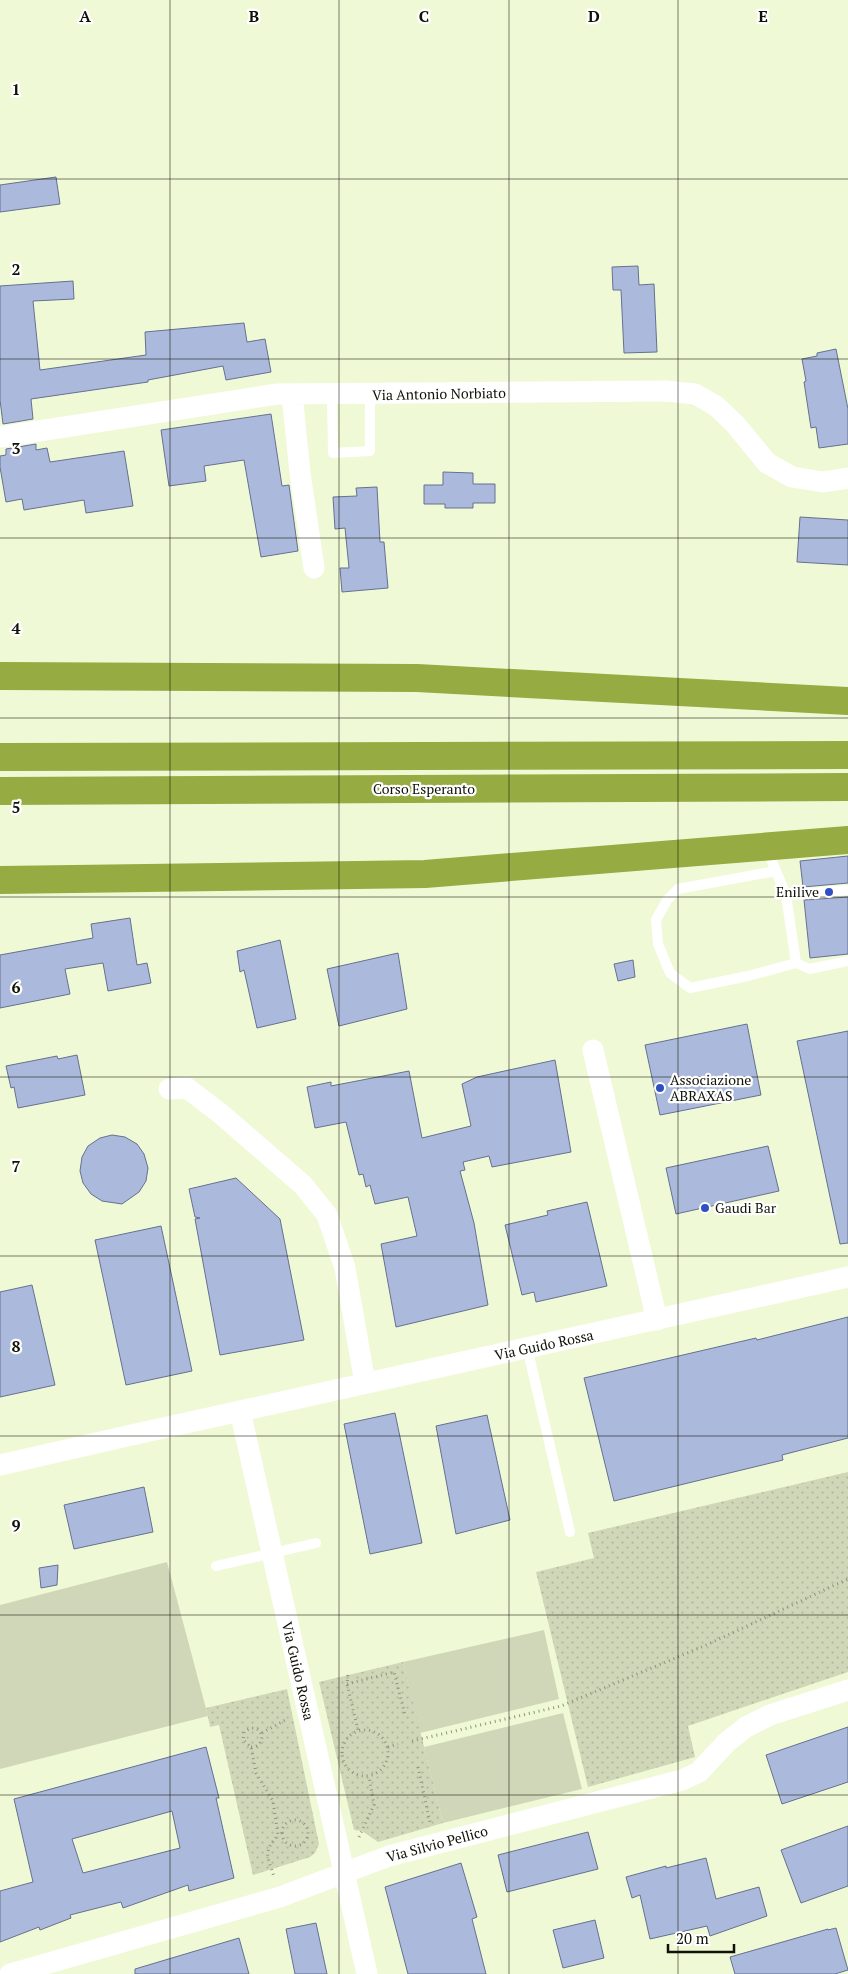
<svg xmlns="http://www.w3.org/2000/svg" width="848" height="1974" font-family="'PT Serif',serif">
<style>
.green{fill:#cfd7b8}
.park{fill:url(#park-dots)}
.building{fill:#abb9dc;stroke:#65718e;fill-rule:evenodd}
.lines{fill:none;stroke-linecap:round;stroke-linejoin:round}
.path{stroke:#8e947b;stroke-width:3;stroke-dasharray:1 4;stroke-linecap:butt}
.lane{stroke:#fff;stroke-width:10}
.street{stroke:#fff;stroke-width:21}
.highway{stroke:#96ab41;stroke-width:28}
.grid{fill:none;stroke:#0f1206;stroke-width:1;stroke-opacity:0.55}
.poi-dot{fill:#3050c0;stroke:#fff;stroke-width:2}
.labels{text-anchor:middle;stroke-width:4.5;stroke-linejoin:round;paint-order:stroke}
.street-label{font-size:14px;fill:#0f1206;stroke:#fff}
.poi-label{font-size:14px;fill:#0f1206;stroke:#fff;text-anchor:start}
.grid-label{font-size:16px;text-anchor:middle;font-weight:bold;fill:#0f1206;stroke:#fff;stroke-width:4.5;stroke-linejoin:round;paint-order:stroke}
</style>
<defs>
<pattern id="park-dots" width="8" height="8" patternUnits="userSpaceOnUse" patternTransform="scale(1.25)"><rect width="8" height="8" fill="#cfd7b8"/><path d="M2 2h.1M6 6h.1" fill="none" stroke="#b1b89d" stroke-width="1.8" stroke-linecap="round"/></pattern>
</defs>
<rect width="100%" height="100%" fill="#f0f9d6"/>
<path class="green" d="M 167,1562 L 208,1716 L 0,1769 L 0,1605 Z
M 544,1630 L 559,1699 L 420,1733 L 403,1662 Z
M 563,1713 L 582,1789 L 443,1823 L 424,1747 Z"/>
<path class="park" d="M 848,1472 L 848,1672 L 688,1726 L 695,1757 L 588,1787 L 536,1572 L 594,1558 L 588,1533 Z
M 403,1662 L 443,1823 L 378,1842 L 362,1831 L 354,1830 L 319,1682 Z
M 287,1689 L 319,1844 L 315,1853 L 310,1857 L 253,1875 L 219,1725 L 210,1727 L 206,1708 Z"/>
<path class="building" d="M 56,177 L 60,204 L 0,212 L 0,185 Z
M 638,266 L 639,285 L 654,284 L 657,352 L 624,353 L 621,290 L 613,290 L 612,267 Z
M 73,281 L 74,299 L 33,301 L 40,370 L 146,355 L 145,332 L 244,323 L 247,342 L 265,339 L 271,372 L 226,380 L 223,366 L 148,380 L 148,382 L 31,399 L 33,419 L 3,424 L 0,400 L 0,286 Z
M 836,349 L 848,409 L 848,444 L 819,448 L 816,427 L 811,428 L 804,382 L 806,381 L 802,359 L 817,356 L 817,353 Z
M 271,414 L 282,486 L 289,485 L 298,551 L 261,557 L 244,460 L 204,466 L 206,481 L 169,486 L 161,430 Z
M 36,444 L 36,450 L 47,448 L 50,462 L 124,451 L 133,506 L 86,513 L 84,500 L 24,510 L 22,499 L 6,502 L 0,467 L 0,456 L 6,455 L 6,449 Z
M 443,472 L 473,473 L 473,484 L 495,484 L 495,503 L 473,503 L 473,508 L 445,508 L 445,504 L 424,504 L 424,485 L 443,485 Z
M 377,487 L 380,542 L 384,542 L 388,588 L 342,592 L 340,568 L 349,568 L 345,528 L 335,529 L 333,497 L 357,496 L 356,488 Z
M 800,517 L 848,520 L 848,565 L 797,562 Z
M 848,856 L 848,883 L 803,887 L 800,861 Z
M 848,897 L 848,954 L 810,958 L 804,900 Z
M 130,918 L 137,965 L 147,963 L 151,983 L 108,991 L 103,963 L 65,969 L 70,994 L 0,1008 L 0,955 L 93,938 L 91,924 Z
M 280,940 L 296,1019 L 257,1028 L 244,970 L 240,972 L 237,951 Z
M 398,953 L 407,1009 L 339,1026 L 327,969 Z
M 633,960 L 635,977 L 618,981 L 614,964 Z
M 747,1024 L 761,1095 L 660,1115 L 645,1045 Z
M 848,1031 L 848,1243 L 840,1244 L 797,1041 Z
M 77,1055 L 85,1095 L 18,1108 L 14,1087 L 11,1088 L 6,1066 L 57,1056 L 58,1059 Z
M 555,1060 L 571,1152 L 492,1167 L 489,1156 L 463,1162 L 465,1170 L 460,1171 L 474,1223 L 488,1305 L 396,1327 L 381,1244 L 417,1236 L 408,1197 L 375,1204 L 370,1185 L 366,1187 L 363,1174 L 359,1175 L 346,1122 L 315,1128 L 307,1087 L 331,1082 L 331,1086 L 409,1071 L 422,1138 L 471,1126 L 462,1084 L 477,1077 Z
M 112,1135 L 125,1137 L 137,1144 L 144,1154 L 148,1168 L 146,1181 L 139,1192 L 122,1204 L 102,1201 L 91,1194 L 83,1183 L 80,1171 L 82,1157 L 88,1146 L 100,1138 Z
M 768,1146 L 779,1191 L 676,1214 L 666,1168 Z
M 236,1178 L 280,1219 L 304,1340 L 220,1355 L 195,1219 L 200,1218 L 195,1217 L 189,1189 Z
M 587,1202 L 607,1286 L 536,1302 L 534,1292 L 522,1295 L 505,1225 L 548,1215 L 547,1211 Z
M 161,1226 L 192,1371 L 126,1385 L 95,1240 Z
M 32,1285 L 55,1385 L 0,1397 L 0,1292 Z
M 848,1317 L 848,1438 L 782,1455 L 783,1460 L 614,1501 L 584,1378 L 756,1338 L 757,1340 Z
M 395,1413 L 422,1543 L 370,1554 L 344,1424 Z
M 487,1415 L 510,1520 L 456,1534 L 436,1426 Z
M 144,1487 L 153,1532 L 74,1549 L 64,1505 Z
M 58,1565 L 57,1585 L 41,1588 L 39,1568 Z
M 848,1727 L 848,1782 L 782,1804 L 766,1755 Z
M 206,1747 L 219,1798 L 216,1798 L 234,1878 L 189,1891 L 188,1885 L 123,1908 L 121,1902 L 70,1915 L 71,1918 L 40,1930 L 39,1927 L 0,1942 L 0,1891 L 33,1882 L 14,1799 ZM 172,1811 L 180,1848 L 83,1873 L 72,1839 Z
M 848,1826 L 848,1886 L 801,1903 L 781,1850 Z
M 588,1832 L 598,1869 L 507,1892 L 498,1855 Z
M 706,1858 L 716,1899 L 759,1887 L 767,1916 L 710,1936 L 707,1926 L 650,1939 L 640,1895 L 632,1898 L 626,1877 L 666,1866 L 666,1868 Z
M 461,1863 L 477,1917 L 472,1919 L 486,1974 L 408,1974 L 385,1887 Z
M 595,1920 L 604,1958 L 563,1968 L 553,1930 Z
M 316,1923 L 327,1974 L 295,1974 L 286,1929 Z
M 836,1928 L 848,1970 L 835,1974 L 735,1974 L 730,1957 L 828,1929 L 828,1930 Z
M 239,1938 L 249,1974 L 135,1974 L 135,1969 Z"/>
<g class="lines">
<path class="path" d="M 348,1675 L 347,1684 L 358,1730
M 347,1684 L 394,1672 L 405,1715
M342 1753a23 23 0 1 1 46 0a23 23 0 1 1-46 0Z
M 262,1733 L 287,1719
M 412,1741 L 561,1706 L 704,1646 L 848,1579
M 251,1747 C 258,1747 261,1743 262,1737 C 260,1727 252,1726 244,1732 L 243,1740 L 251,1747 L 256,1773 L 273,1801 L 278,1835 C 263,1853 267,1854 274,1877
M 388,1747 L 398,1744
M 418,1767 L 430,1822
M282 1833a13 13 0 1 1 26 0a13 13 0 1 1-26 0Z
M 359,1837 L 374,1805 L 369,1776"/>
<path class="lane" d="M 332,395 L 333,453 L 370,451 L 370,394
M 766,847 L 786,895 L 848,890
M 776,871 L 678,889 L 667,900 L 656,920 L 658,944 L 670,973 L 690,988 L 748,976 L 796,963 L 786,895
M 796,963 L 810,969 L 848,961
M 529,1349 L 530,1360 L 570,1532
M 216,1566 L 316,1543"/>
<path class="street" d="M 292,394 L 300,473 L 314,568
M 0,437 L 277,394 L 666,391 L 695,394 L 716,406 L 735,424 L 767,463 L 792,477 L 823,482 L 848,478
M 593,1050 L 657,1320
M 169,1089 L 187,1088 L 221,1114 L 303,1185 L 327,1215 L 345,1268 L 365,1383
M 240,1411 L 367,1974
M 0,1465 C 282,1400 565,1340 848,1277
M 10,1974 L 280,1897 L 389,1856 L 682,1780 L 699,1772 L 727,1742 L 746,1727 L 770,1715 L 848,1690"/>
<path class="highway" d="M 0,676 L 417,678 L 848,701
M 0,757 L 848,755
M 0,791 L 848,787
M 0,880 L 425,874 L 848,840"/>
</g>
<path class="grid" d="M 170,0 L 170,1974M 339,0 L 339,1974M 509,0 L 509,1974M 678,0 L 678,1974M 0,179 L 848,179M 0,359 L 848,359M 0,538 L 848,538M 0,718 L 848,718M 0,897 L 848,897M 0,1077 L 848,1077M 0,1256 L 848,1256M 0,1436 L 848,1436M 0,1615 L 848,1615M 0,1795 L 848,1795"/>
<g class="poi-dot">
<circle cx="829" cy="892" r="5"/>
<circle cx="660" cy="1088" r="5"/>
<circle cx="705" cy="1208" r="5"/>
</g>
<g class="labels">
<g class="street-label">
<text transform="translate(439 394) rotate(-1)" y="5">Via Antonio Norbiato</text>
<text x="424" y="794">Corso Esperanto</text>
<text transform="translate(544 1345) rotate(-12)" y="5">Via Guido Rossa</text>
<text transform="translate(298 1671) rotate(77)" y="5">Via Guido Rossa</text>
<text transform="translate(437 1844) rotate(-15)" y="5">Via Silvio Pellico</text>
</g>
<g class="poi-label">
<text x="819" y="897" text-anchor="end">Enilive</text>
<text x="670" y="1085">Associazione<tspan x="670" dy="16">ABRAXAS</tspan></text>
<text x="715" y="1213">Gaudi Bar</text>
</g>
</g>
<g class="grid-label">
<text x="85" y="22">A</text>
<text x="254" y="22">B</text>
<text x="424" y="22">C</text>
<text x="594" y="22">D</text>
<text x="763" y="22">E</text>
<text x="16" y="95">1</text>
<text x="16" y="275">2</text>
<text x="16" y="454">3</text>
<text x="16" y="634">4</text>
<text x="16" y="813">5</text>
<text x="16" y="993">6</text>
<text x="16" y="1172">7</text>
<text x="16" y="1352">8</text>
<text x="16" y="1531">9</text>
</g>
<path d="M668 1944v8h66v-8" fill="none" stroke="#0f1206" stroke-width="2.5"/>
<text x="676" y="1944" font-size="15" fill="#0f1206" stroke="#ffffff" stroke-width="4" paint-order="stroke">20 m</text>
</svg>
